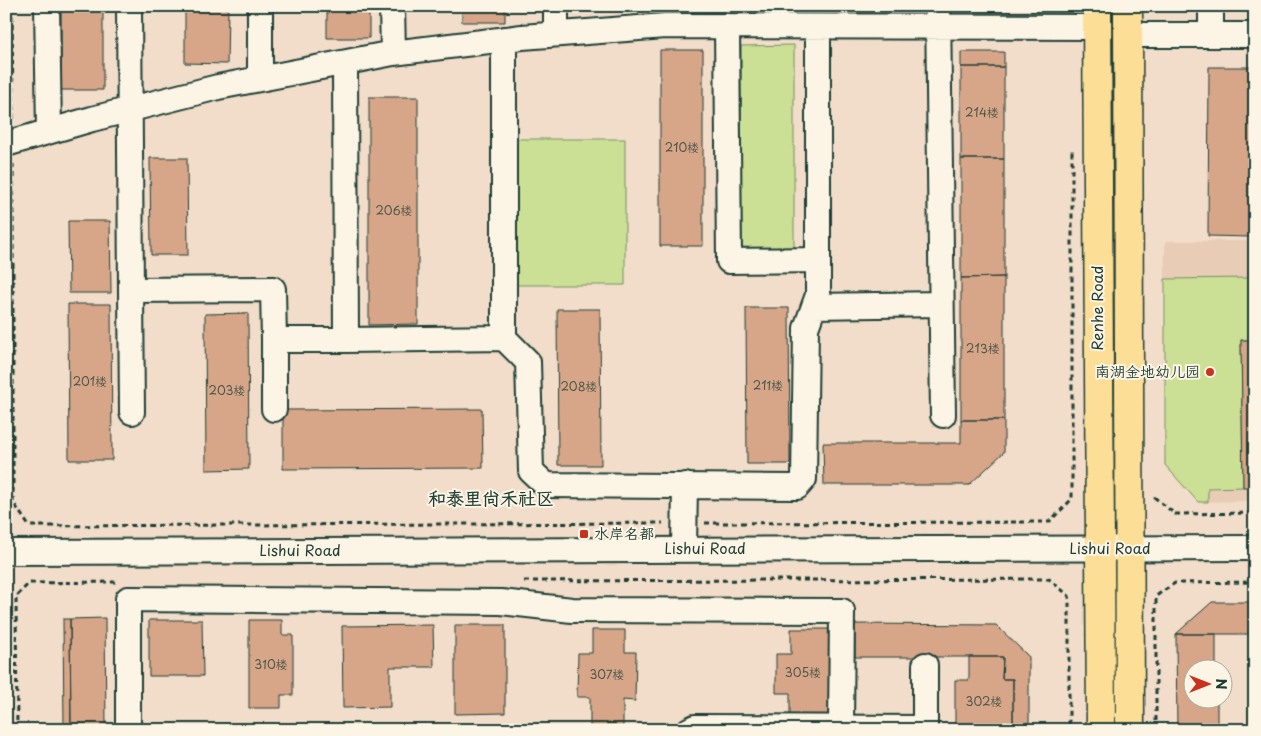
<svg xmlns="http://www.w3.org/2000/svg" width="1261" height="736" font-family="'Playpen Sans','LXGW WenKai TC',sans-serif">
<style>
.built{fill:#e9ccb6}
.green{fill:#cbe095;stroke:#758e64}
.building{fill:#d7a689;stroke:#1f3d34}
.lines{fill:none;stroke-linecap:round;stroke-linejoin:round}
.minor-casing{stroke:#1f3d34;stroke-width:28}
.major-casing{stroke:#1f3d34;stroke-width:31}
.path{stroke:#1f3d34;stroke-width:3;stroke-dasharray:5 4;stroke-linecap:butt}
.minor{stroke:#fcf5e5;stroke-width:24}
.major{stroke:#fcde96;stroke-width:28}
.poi-dot{fill:#c8321e;stroke:#fcf5e5;stroke-width:2}
.labels{text-anchor:middle;stroke-width:4;stroke-linejoin:round;paint-order:stroke}
.number-label{font-size:12px;fill:#4d5749}
.street-label{font-size:15px;fill:#1f3d34;stroke:#fcf5e5}
.poi-label{font-size:15px;fill:#1f3d34;stroke:#fcf5e5;text-anchor:end}
.quarter-label{font-size:18px;font-weight:bold;fill:#1f3d34;stroke:#fcf5e5}
</style>
<rect width="100%" height="100%" fill="#f1ddc9"/>
<filter id="ink" filterUnits="userSpaceOnUse"><feTurbulence type="fractalNoise" baseFrequency=".02" numOctaves="2"/><feDisplacementMap in="SourceGraphic" scale="10" xChannelSelector="R" yChannelSelector="G"/><feConvolveMatrix kernelMatrix="1 2 1 2 8 2 1 2 1" color-interpolation-filters="sRGB"/></filter>
<g filter="url(#ink)">
<path class="built" d="M 1165,241 L 1255,241 L 1255,501 L 1198,502 L 1165,465 Z"/>
<path class="green" d="M 794,45 L 794,251 L 742,251 L 741,46 Z
M 513,139 L 625,139 L 625,285 L 513,285 Z
M 1252,278 L 1252,307 L 1255,308 L 1255,340 L 1241,340 L 1243,487 L 1208,488 L 1208,502 L 1198,502 L 1165,465 L 1165,279 Z"/>
<path class="building" d="M 61,6 L 103,6 L 103,90 L 61,90 Z
M 185,6 L 228,6 L 227,64 L 185,63 Z
M 327,6 L 369,6 L 369,38 L 327,38 Z
M 462,6 L 505,6 L 505,22 L 462,22 Z
M 660,50 L 703,50 L 703,246 L 660,246 Z
M 961,52 L 1004,52 L 1004,67 L 961,67 Z
M 961,67 L 1004,67 L 1004,159 L 961,159 Z
M 1209,67 L 1255,67 L 1255,144 L 1251,144 L 1250,237 L 1208,236 Z
M 369,97 L 418,97 L 418,324 L 369,325 Z
M 1251,144 L 1255,144 L 1255,237 L 1250,237 Z
M 150,158 L 187,158 L 188,255 L 151,255 Z
M 961,159 L 1004,159 L 1004,277 L 961,278 Z
M 68,221 L 110,221 L 111,293 L 69,293 Z
M 1004,277 L 1004,420 L 961,420 L 961,278 Z
M 1252,278 L 1255,278 L 1255,308 L 1252,308 Z
M 68,304 L 111,304 L 112,460 L 69,460 Z
M 746,308 L 789,308 L 790,464 L 747,464 Z
M 557,309 L 600,309 L 601,465 L 558,465 Z
M 248,313 L 249,469 L 206,470 L 205,314 Z
M 1241,340 L 1255,340 L 1255,487 L 1243,487 Z
M 482,409 L 483,468 L 283,469 L 283,410 Z
M 961,420 L 1004,420 L 1004,452 L 969,485 L 824,485 L 823,443 L 961,443 Z
M 1212,602 L 1255,602 L 1255,634 L 1176,634 Z
M 105,618 L 106,730 L 71,730 L 70,619 Z
M 63,619 L 70,619 L 71,730 L 64,730 Z
M 149,620 L 202,620 L 203,676 L 149,676 Z
M 249,620 L 282,620 L 282,635 L 293,635 L 293,695 L 281,695 L 281,708 L 249,708 Z
M 855,624 L 996,625 L 1029,657 L 1029,730 L 1001,730 L 1001,727 L 1013,727 L 1013,679 L 1002,679 L 1003,657 L 855,657 Z
M 433,625 L 434,667 L 390,667 L 390,707 L 343,708 L 342,626 Z
M 455,625 L 505,625 L 505,713 L 455,714 Z
M 791,629 L 831,629 L 830,715 L 790,715 L 790,693 L 776,693 L 776,654 L 791,654 Z
M 592,630 L 625,630 L 625,652 L 636,652 L 635,701 L 623,700 L 623,730 L 590,730 L 590,697 L 577,697 L 578,653 L 592,653 Z
M 1176,634 L 1216,634 L 1216,668 L 1194,668 L 1194,698 L 1217,698 L 1217,730 L 1177,730 Z
M 969,657 L 1003,657 L 1002,679 L 1013,679 L 1013,727 L 1001,727 L 1001,730 L 968,730 L 968,724 L 955,724 L 955,680 L 969,680 Z"/>
<g class="lines">
<defs>
<path id="minor" d="M 47,6 L 49,131
M 129,6 L 131,290 L 273,289 L 274,340 L 346,340
M 260,6 L 260,79
M 392,6 L 393,53
M 938,6 L 943,415
M 1211,6 L 1211,35
M 727,26 L 729,261 L 818,260
M 556,34 L 556,6
M 1128,35 L 1255,35
M 504,39 L 504,338 L 528,362 L 531,471 L 546,485 L 797,487 L 804,479 L 806,328 L 818,295 L 818,27
M 345,63 L 346,340 L 504,338
M 6,144 L 92,119 L 218,87 L 393,53 L 522,37 L 665,26 L 1097,27
M 131,290 L 132,412
M 814,306 L 940,304
M 274,340 L 274,409
M 684,549 L 685,485
M 6,552 L 1255,548
M 128,730 L 128,599 L 501,602 L 572,610 L 842,611 L 841,728
M 689,730 L 695,727 L 925,728
M 925,730 L 925,665"/>
<path id="major" d="M 1097,6 L 1101,730
M 1128,6 L 1130,730"/>
</defs>
<use href="#minor" class="minor-casing"/>
<use href="#major" class="major-casing"/>
<path class="path" d="M 12,6 L 13,120
M 13,164 L 13,502 L 29,526 L 663,523
M 1154,497 L 1175,514 L 1255,513
M 705,523 L 1049,522 L 1072,499 L 1072,147
M 524,581 L 1049,579 L 1069,596 L 1069,730
M 17,730 L 16,597 L 29,583 L 116,582
M 1156,730 L 1156,596 L 1175,583 L 1255,582"/>
<use href="#minor" class="minor"/>
<use href="#major" class="major"/>
</g>
</g>
<g class="poi-dot">
<circle cx="1210" cy="372" r="5"/>
<rect x="579" y="529" width="10" height="10" rx="2.5"/>
</g>
<g class="labels">
<g class="number-label">
<text x="982" y="117">214楼</text>
<text x="682" y="152">210楼</text>
<text x="394" y="215">206楼</text>
<text x="983" y="353">213楼</text>
<text x="90" y="386">201楼</text>
<text x="768" y="390">211楼</text>
<text x="579" y="391">208楼</text>
<text x="227" y="395">203楼</text>
<text x="271" y="669">310楼</text>
<text x="803" y="677">305楼</text>
<text x="607" y="679">307楼</text>
<text x="984" y="706">302楼</text>
</g>
<g class="street-label">
<text transform="translate(1098 308) rotate(-90)" y="5">Renhe Road</text>
<text x="705" y="554">Lishui Road</text>
<text x="1110" y="554">Lishui Road</text>
<text x="300" y="556">Lishui Road</text>
</g>
<g class="poi-label">
<text x="1200" y="377">南湖金地幼儿园</text>
<text x="594" y="539" text-anchor="start">水岸名都</text>
</g>
<g class="quarter-label">
<text x="491" y="505">和泰里尚禾社区</text>
</g>
</g>
<rect width="1261" height="736" fill="none" stroke="#fcf5e5" stroke-width="25"/>
<rect x="12" y="12" width="1236" height="711" fill="none" stroke="#1f3d34" stroke-width="2" filter="url(#ink)"/>
<g transform="translate(1208 684) rotate(90)"><circle r="24" fill="#fcf5e5" stroke="#a4ab9e"/>
<path d="M0-4L9 19L0 12L-9 19Z" fill="#c8321e"/>
<text y="-8" font-size="14" font-weight="bold" text-anchor="middle" fill="#1f3d34">N</text>
</g>
</svg>
